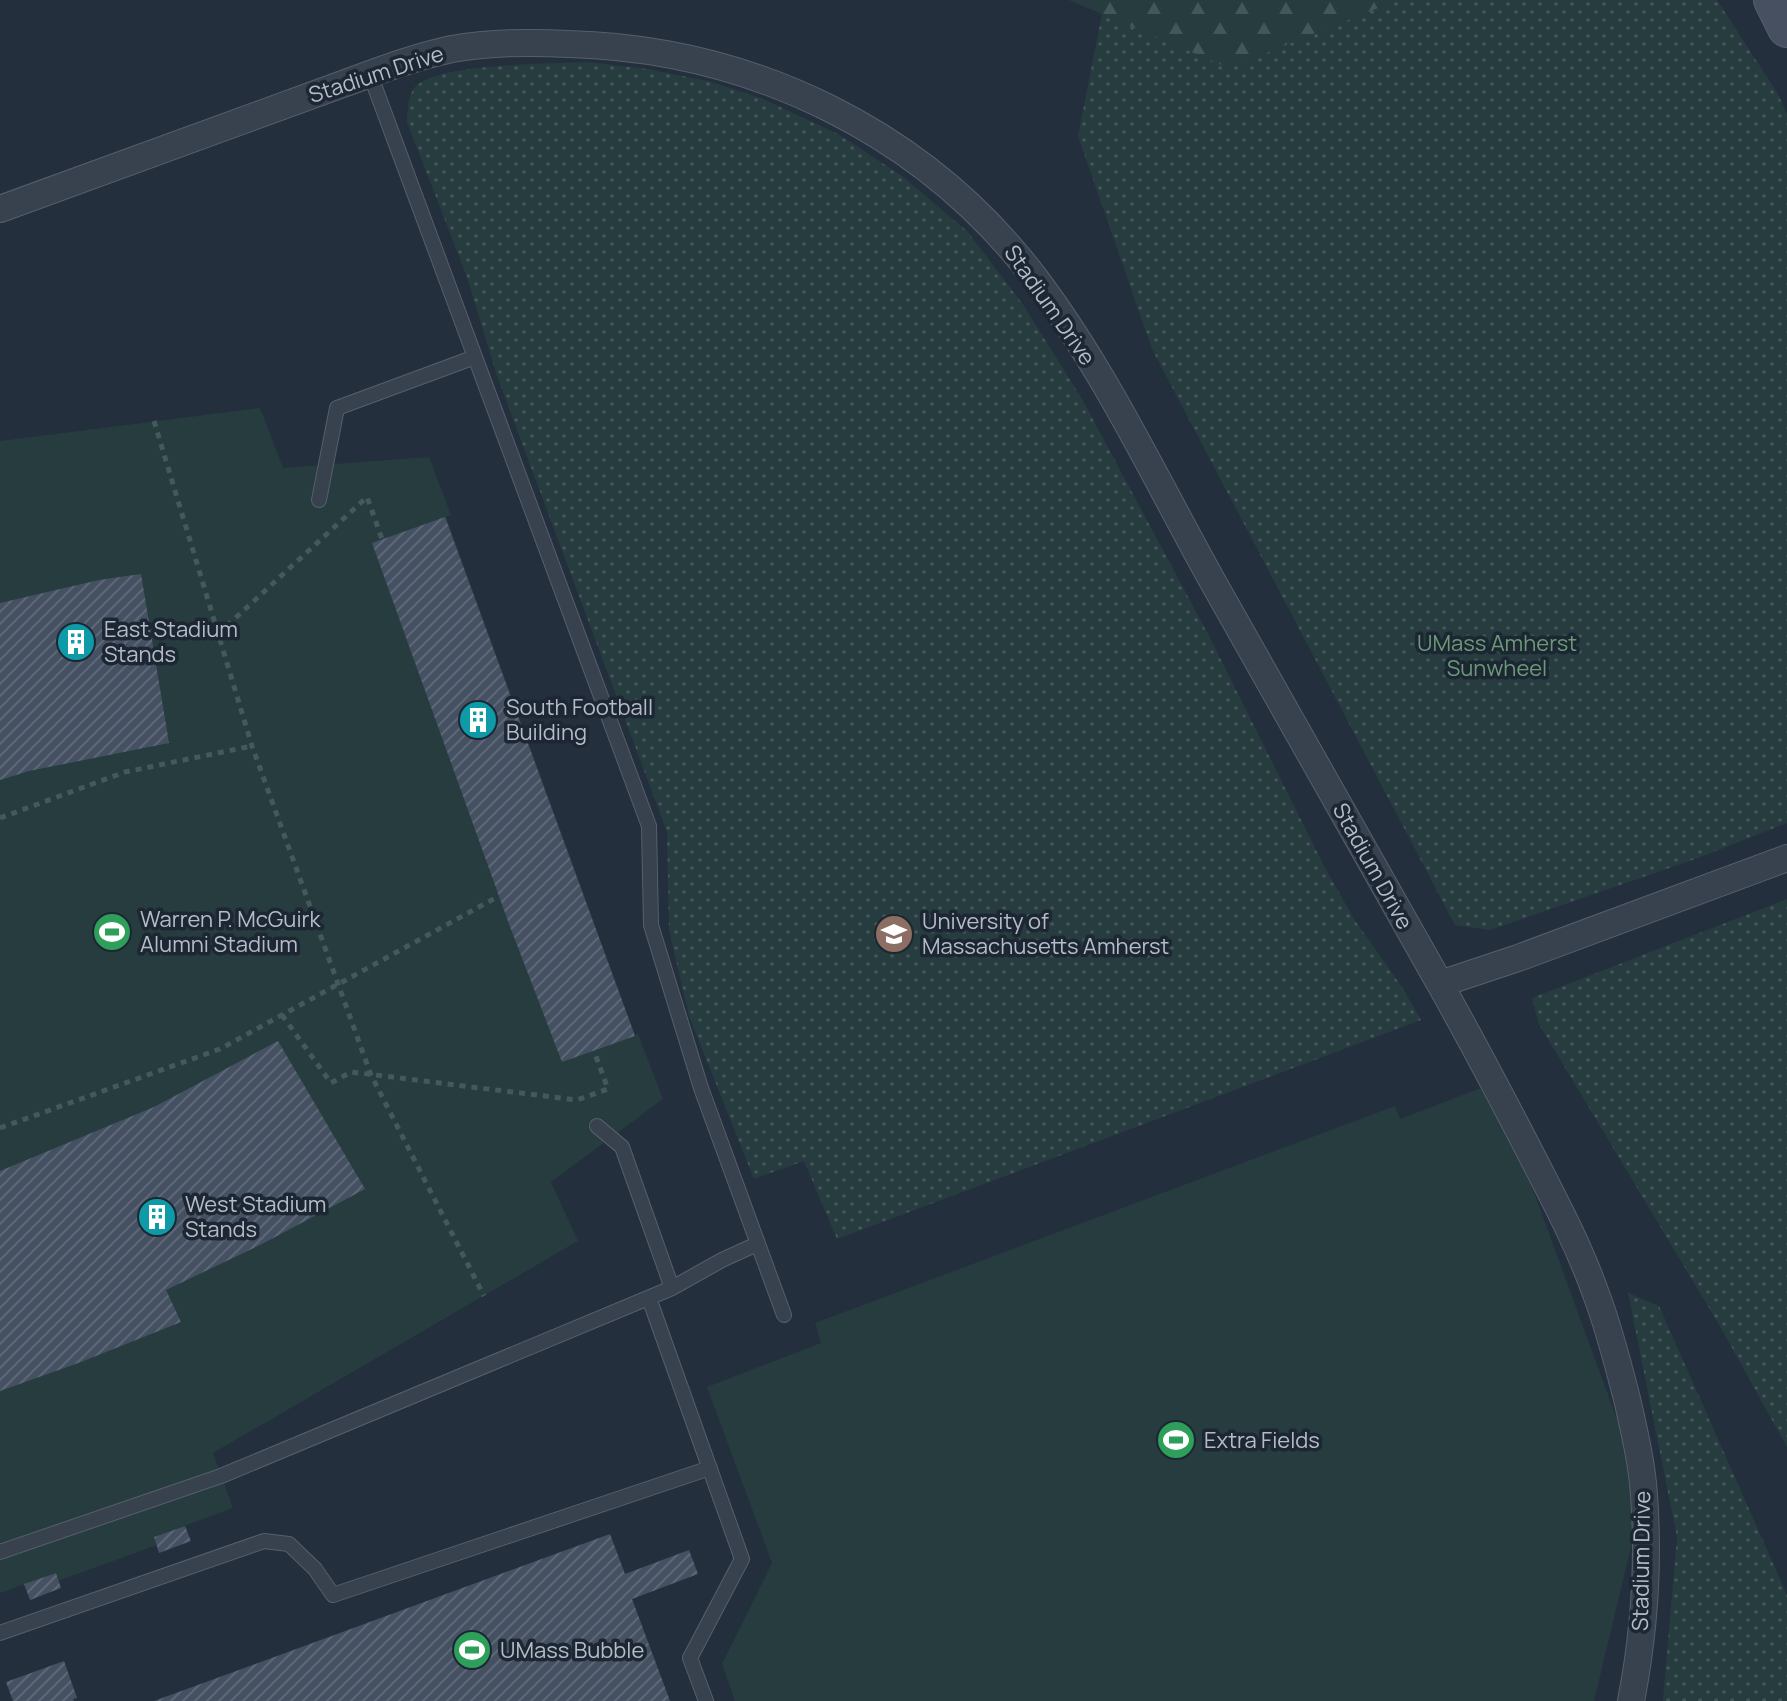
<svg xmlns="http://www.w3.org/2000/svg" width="1787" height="1701" font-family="Manrope,sans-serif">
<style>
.green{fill:url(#green-dots)}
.forest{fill:url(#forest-firs)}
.pitch{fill:#263c3f}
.building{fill:url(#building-hatch)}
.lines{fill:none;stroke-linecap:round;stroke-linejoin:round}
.service-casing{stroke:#565f6c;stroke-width:16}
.minor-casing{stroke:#565f6c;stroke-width:28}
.secondary-casing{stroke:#565f6c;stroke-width:40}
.path{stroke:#44595c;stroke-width:5;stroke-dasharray:6 6;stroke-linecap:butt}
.service{stroke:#38414e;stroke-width:14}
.minor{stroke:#38414e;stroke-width:26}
.secondary{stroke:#465061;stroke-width:38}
.labels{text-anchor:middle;stroke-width:7;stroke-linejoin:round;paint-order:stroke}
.street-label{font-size:22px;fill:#b4bcc9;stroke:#1d2633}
.poi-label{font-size:22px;fill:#b4bcc9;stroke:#1d2633;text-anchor:start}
.park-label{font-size:22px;fill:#6b9a76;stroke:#1d2633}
</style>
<defs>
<pattern id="green-dots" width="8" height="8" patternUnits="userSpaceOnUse" patternTransform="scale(2)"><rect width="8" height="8" fill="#263c3f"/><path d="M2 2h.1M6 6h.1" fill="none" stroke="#435659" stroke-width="1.8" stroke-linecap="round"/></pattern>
<pattern id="forest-firs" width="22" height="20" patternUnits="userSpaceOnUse" patternTransform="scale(2)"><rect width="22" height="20" fill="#263c3f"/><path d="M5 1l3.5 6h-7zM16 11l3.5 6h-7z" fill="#435659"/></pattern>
<pattern id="building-hatch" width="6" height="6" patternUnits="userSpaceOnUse" patternTransform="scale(2)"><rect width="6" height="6" fill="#455162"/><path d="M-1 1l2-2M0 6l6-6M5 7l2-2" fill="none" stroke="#5d6877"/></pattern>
</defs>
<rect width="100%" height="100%" fill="#242f3e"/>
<path class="green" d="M 1398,0 L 1717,0 L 1778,94 L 1787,114 L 1787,823 L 1698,858 L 1490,930 L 1455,925 L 1152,349 L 1078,136 L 1102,14 L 1229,67 Z
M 588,62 L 647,69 L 708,81 L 761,98 L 838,134 L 902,176 L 967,231 L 1024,306 L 1082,399 L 1209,636 L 1325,868 L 1354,919 L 1402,987 L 1421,1020 L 837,1239 L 804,1161 L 754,1179 L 689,1016 L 669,930 L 667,832 L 497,376 L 467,277 L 407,122 C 408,111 407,95 416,86 C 440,63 551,64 588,62 Z
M 1787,899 L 1787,1447 L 1721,1328 L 1539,1024 L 1532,998 Z
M 1628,1293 L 1659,1306 L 1787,1595 L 1787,1701 L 1663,1701 L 1677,1537 Z"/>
<path class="forest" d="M 1069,0 L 1398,0 L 1229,68 Z"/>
<path class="pitch" d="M 260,408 L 283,468 L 429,457 L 451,515 L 446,517 L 635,1035 L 638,1034 L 663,1099 L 551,1182 L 578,1241 L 213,1453 L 233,1508 L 154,1537 L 157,1545 L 58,1581 L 55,1573 L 0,1593 L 0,441 Z
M 1494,1083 L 1644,1493 L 1594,1701 L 735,1701 L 722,1664 L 772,1563 L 707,1387 L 821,1343 L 815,1323 L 1395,1106 L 1400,1119 Z"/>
<path class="building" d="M 445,517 L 635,1036 L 562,1062 L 509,924 L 372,543 Z
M 141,574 L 169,743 L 29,771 L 0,780 L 0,603 L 99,580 Z
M 278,1041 L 365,1189 L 262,1244 L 166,1290 L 181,1322 L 81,1362 L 0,1391 L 0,1171 L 154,1107 Z
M 185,1526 L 191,1541 L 159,1553 L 154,1537 Z
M 610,1534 L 625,1574 L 689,1550 L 698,1574 L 632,1599 L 670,1701 L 154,1701 Z
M 56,1573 L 61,1588 L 30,1600 L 24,1584 Z
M 64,1661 L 77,1698 L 73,1699 L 74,1701 L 13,1701 L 6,1682 Z"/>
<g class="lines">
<defs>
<path id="service" d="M 370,74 L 649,826 L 651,925 L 701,1088 L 784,1315
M 319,500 L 337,408 L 475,357
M 597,1126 L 622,1147 L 672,1288
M 649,1298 L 742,1559 L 690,1658 L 706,1701
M 0,1552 L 221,1476 L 672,1288 L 722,1260 L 757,1244
M 0,1633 L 264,1541 L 289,1544 L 315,1569 L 333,1595 L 710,1468"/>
<path id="minor" d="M 0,209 L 370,74 C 397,64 424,55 452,49 C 491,42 531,42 569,44 C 752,49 924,132 1035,278 C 1106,372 1156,480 1213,582 C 1288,716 1364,850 1440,984 L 1518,958 L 1787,858
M 1440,984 C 1472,1041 1502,1098 1532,1156 C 1555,1201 1579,1246 1596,1294 C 1609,1328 1618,1364 1627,1399 C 1634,1430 1642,1463 1644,1495 C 1649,1563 1644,1634 1631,1701"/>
<path id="secondary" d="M 1773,0 L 1787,28"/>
</defs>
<use href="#service" class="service-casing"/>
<use href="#minor" class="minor-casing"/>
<use href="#secondary" class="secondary-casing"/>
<path class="path" d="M 154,421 L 252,746 L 371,1075 L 484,1296
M 218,634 L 367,497 L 382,539
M 0,818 L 125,772 L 252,746
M 282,1015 L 331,1083 L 351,1072 L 577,1100 L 608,1089 L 594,1051
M 0,1128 L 220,1049 L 499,896"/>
<use href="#service" class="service"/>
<use href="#minor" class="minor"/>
<use href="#secondary" class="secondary"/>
</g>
<defs>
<symbol id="building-disc" viewBox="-11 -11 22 22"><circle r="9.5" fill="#0f9aa8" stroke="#1d2633"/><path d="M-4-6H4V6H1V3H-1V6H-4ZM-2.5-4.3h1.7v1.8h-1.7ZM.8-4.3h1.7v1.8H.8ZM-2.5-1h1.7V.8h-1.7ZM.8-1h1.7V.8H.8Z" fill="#fff"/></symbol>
<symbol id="stadium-disc" viewBox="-11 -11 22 22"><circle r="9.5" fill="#2e9e5b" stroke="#1d2633"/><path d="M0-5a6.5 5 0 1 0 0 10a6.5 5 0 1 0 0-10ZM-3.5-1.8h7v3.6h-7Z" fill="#fff"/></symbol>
<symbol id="university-disc" viewBox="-11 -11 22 22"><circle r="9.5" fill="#8d6e63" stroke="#1d2633"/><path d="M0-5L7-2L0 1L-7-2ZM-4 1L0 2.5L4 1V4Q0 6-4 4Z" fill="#fff"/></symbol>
</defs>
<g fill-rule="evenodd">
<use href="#building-disc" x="54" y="620" width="44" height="44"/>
<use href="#building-disc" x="456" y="698" width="44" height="44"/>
<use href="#stadium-disc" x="90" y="910" width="44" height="44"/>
<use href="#university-disc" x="872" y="912" width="44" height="44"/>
<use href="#building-disc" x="135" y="1195" width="44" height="44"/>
<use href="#stadium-disc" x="1154" y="1418" width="44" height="44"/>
<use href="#stadium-disc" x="450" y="1628" width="44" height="44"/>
</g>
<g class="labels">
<g class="street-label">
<text transform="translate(376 74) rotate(-18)" y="8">Stadium Drive</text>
<text transform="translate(1050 305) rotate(55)" y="8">Stadium Drive</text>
<text transform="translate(1373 866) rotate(61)" y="8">Stadium Drive</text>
<text transform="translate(1641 1561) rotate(-89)" y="8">Stadium Drive</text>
</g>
<g class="poi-label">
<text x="104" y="637">East Stadium<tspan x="104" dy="25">Stands</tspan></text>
<text x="506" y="715">South Football<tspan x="506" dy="25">Building</tspan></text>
<text x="140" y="927">Warren P. McGuirk<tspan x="140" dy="25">Alumni Stadium</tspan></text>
<text x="922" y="929">University of<tspan x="922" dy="25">Massachusetts Amherst</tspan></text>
<text x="185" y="1212">West Stadium<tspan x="185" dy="25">Stands</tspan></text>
<text x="1204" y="1448">Extra Fields</text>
<text x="500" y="1658">UMass Bubble</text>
</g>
<g class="park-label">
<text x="1497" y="651">UMass Amherst<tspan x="1497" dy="25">Sunwheel</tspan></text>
</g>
</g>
</svg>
